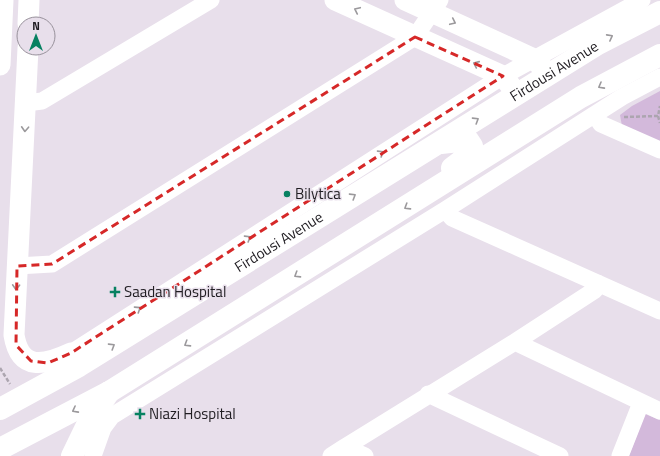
<svg xmlns="http://www.w3.org/2000/svg" width="660" height="456" font-family="'Titillium Web',sans-serif">
<style>
.green{fill:#d3b9db}
.lines{fill:none;stroke-linecap:round;stroke-linejoin:round}
.path{stroke:#aca5af;stroke-width:2.5;stroke-dasharray:4 2;stroke-linecap:butt}
.minor{stroke:#fff;stroke-width:17}
.tertiary{stroke:#fff;stroke-width:21}
.secondary{stroke:#fff;stroke-width:22}
.primary{stroke:#fff;stroke-width:22}
.oneway{stroke:#9b999c}
.marked{fill:none;stroke:#d62828;stroke-width:3;stroke-dasharray:8 5;stroke-linejoin:round}
.poi-dot{fill:#078161;stroke:#e8dfeb;stroke-width:1.5}
.labels{text-anchor:middle;stroke-width:3;stroke-linejoin:round;paint-order:stroke}
.street-label{font-size:15px;fill:#201d22;stroke:#e8dfeb}
.poi-label{font-size:15px;fill:#201d22;stroke:#e8dfeb;text-anchor:start}
</style>
<rect width="100%" height="100%" fill="#e8dfeb"/>
<path class="green" d="M 660,91 L 660,142 L 622,126 L 620,115 L 632,106 Z
M 645,414 L 660,420 L 660,456 L 629,456 Z"/>
<g class="lines">
<path class="path" d="M 658,116 L 660,123
M 624,117 L 658,116 L 660,106
M 0,368 L 10,384"/>
<path class="minor" d="M 26,103 L 42,101 L 211,0
M 595,115 L 601,124 L 660,150
M 445,210 L 452,218 L 660,311
M 17,266 L 52,264 L 415,37 L 440,0
M 515,342 L 660,411
M 71,353 L 503,76 L 642,0
M 428,394 L 560,456
M 345,447 L 515,342 L 595,290 L 598,283
M 93,456 L 103,428 L 112,416 L 445,210 L 622,97 L 660,77
M 331,456 L 345,447 L 365,456
M 620,456 L 641,403"/>
<path class="tertiary" d="M 335,0 L 503,76 L 517,94
M 405,0 L 534,59 L 549,74
M 28,24 L 29,0
M 28,48 L 14,335 C 20,372 45,365 71,353
M 0,65 L 3,0"/>
<path class="secondary" d="M 72,456 L 87,425 L 109,392"/>
<g class="primary">
<path d="M 441,143 L 468,140 L 472,146 L 469,155 L 452,168"/>
<path id="s1" d="M 0,409 L 79,366 L 598,44 L 660,12"/>
<path d="M 0,449 L 109,392 L 581,97 L 660,55"/>
</g>
</g>
<defs><path id="oneway-chevron" d="M-2-3.5L2.5 0L-2 3.5" fill="none" stroke-width="1.6" stroke-linecap="round" stroke-linejoin="round"/></defs>
<g class="oneway">
<use href="#oneway-chevron" transform="translate(357 10) rotate(-155)"/>
<use href="#oneway-chevron" transform="translate(453 22) rotate(25)"/>
<use href="#oneway-chevron" transform="translate(610 37) rotate(-28)"/>
<use href="#oneway-chevron" transform="translate(476 64) rotate(-156)"/>
<use href="#oneway-chevron" transform="translate(601 86) rotate(151)"/>
<use href="#oneway-chevron" transform="translate(476 120) rotate(-32)"/>
<use href="#oneway-chevron" transform="translate(25 129) rotate(93)"/>
<use href="#oneway-chevron" transform="translate(381 153) rotate(-32)"/>
<use href="#oneway-chevron" transform="translate(353 196) rotate(-32)"/>
<use href="#oneway-chevron" transform="translate(407 207) rotate(148)"/>
<use href="#oneway-chevron" transform="translate(248 238) rotate(-32)"/>
<use href="#oneway-chevron" transform="translate(297 275) rotate(148)"/>
<use href="#oneway-chevron" transform="translate(16 287) rotate(93)"/>
<use href="#oneway-chevron" transform="translate(138 309) rotate(-33)"/>
<use href="#oneway-chevron" transform="translate(187 344) rotate(148)"/>
<use href="#oneway-chevron" transform="translate(112 346) rotate(-32)"/>
<use href="#oneway-chevron" transform="translate(75 410) rotate(152)"/>
</g>
<path class="marked" d="M 415,37 L 503,76 L 71,353 L 48,363 L 31,361 L 16,345 L 17,266 L 52,264 Z"/>
<g class="poi-dot">
<circle cx="287" cy="194" r="4"/>
<path d="M113 286h4v4h4v4h-4v4h-4v-4h-4v-4h4z"/>
<path d="M138 408h4v4h4v4h-4v4h-4v-4h-4v-4h4z"/>
</g>
<g class="labels">
<g class="street-label">
<text dy="5" stroke="none"><textPath href="#s1" startOffset="649">Firdousi Avenue</textPath></text>
<text dy="5" stroke="none"><textPath href="#s1" startOffset="325">Firdousi Avenue</textPath></text>
</g>
<g class="poi-label">
<text x="295" y="199">Bilytica</text>
<text x="124" y="297">Saadan Hospital</text>
<text x="149" y="419">Niazi Hospital</text>
</g>
</g>
<g transform="translate(36 36)"><circle r="19" fill="#e8dfeb" stroke="#98919b"/>
<path d="M0-3L7 15L0 10L-7 15Z" fill="#078161"/>
<text y="-6" font-size="11" font-weight="bold" text-anchor="middle" fill="#201d22">N</text>
</g>
</svg>
